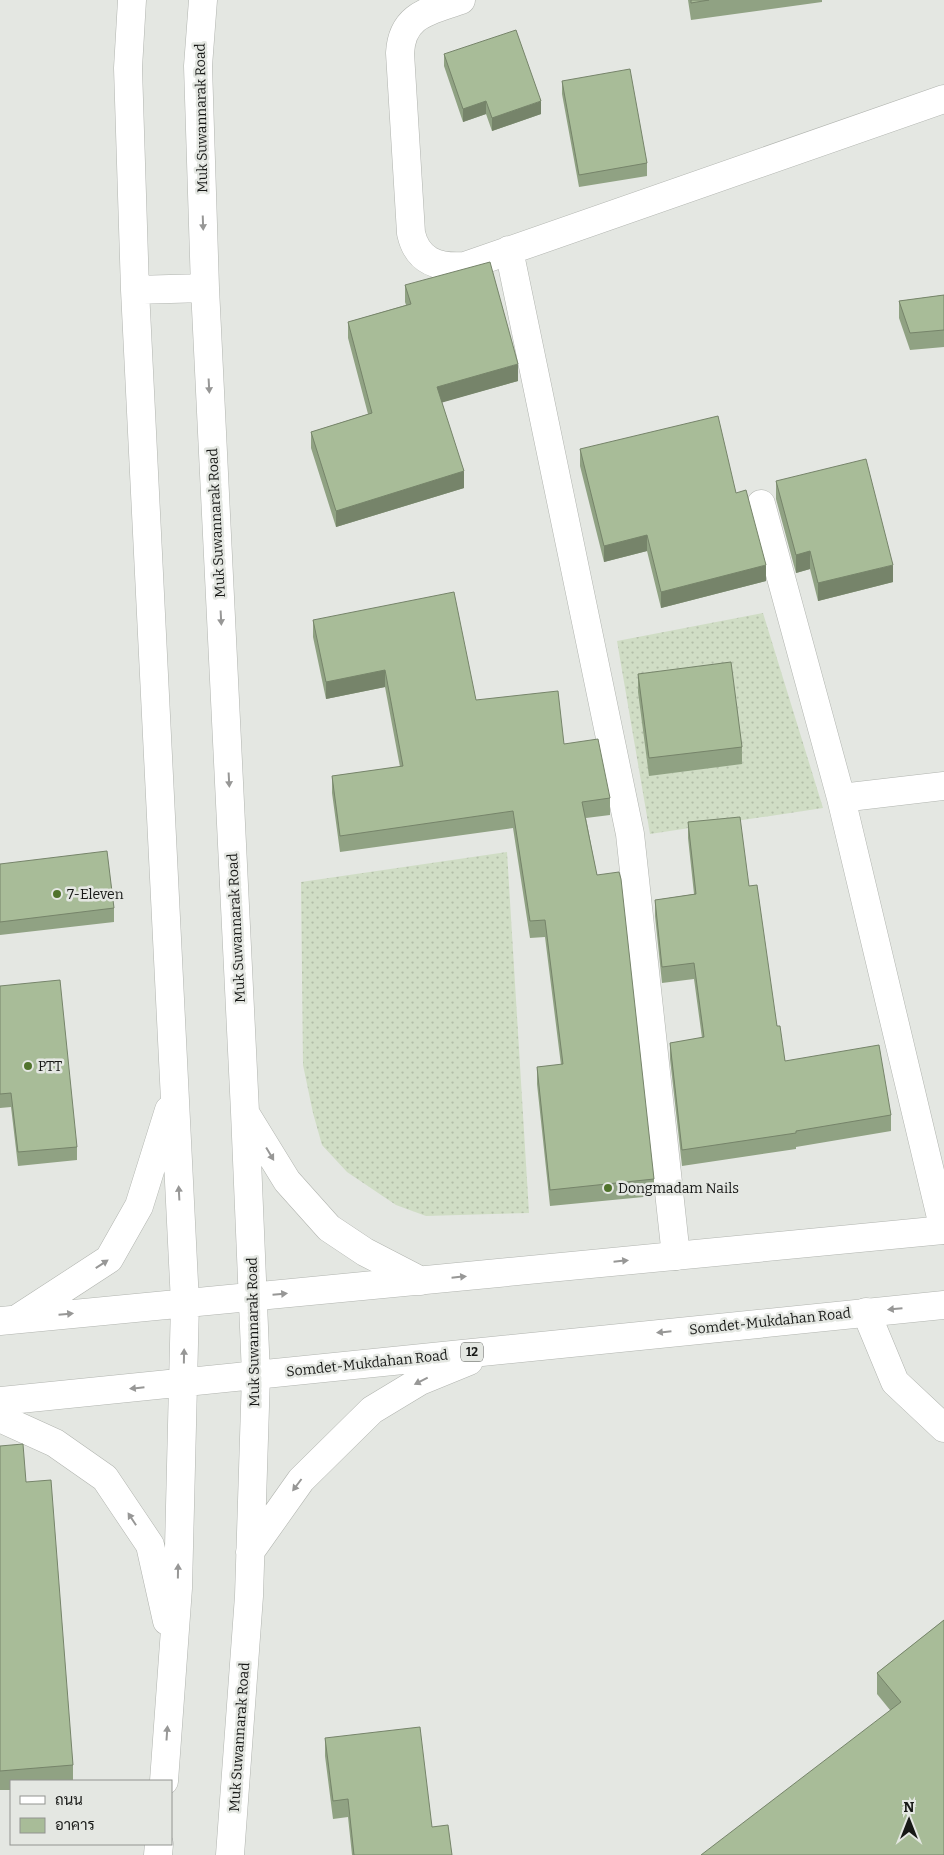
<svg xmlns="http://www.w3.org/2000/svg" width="944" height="1855" font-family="Bitter,Sarabun,serif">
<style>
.grass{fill:url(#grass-dots)}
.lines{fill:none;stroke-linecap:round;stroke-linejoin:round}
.minor-casing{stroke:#b1b4af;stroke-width:29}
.major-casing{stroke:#b1b4af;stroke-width:29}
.minor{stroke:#fff;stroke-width:28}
.major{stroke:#fff;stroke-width:28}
.wall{fill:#90a283}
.shaded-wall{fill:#76846a}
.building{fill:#a8bc98;stroke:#76846a}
.oneway{fill:#979796}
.poi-dot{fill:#50732c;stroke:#e4e7e2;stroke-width:2}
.labels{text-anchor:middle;stroke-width:5;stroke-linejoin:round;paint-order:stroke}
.shield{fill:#e4e7e2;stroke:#545653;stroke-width:1}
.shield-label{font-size:12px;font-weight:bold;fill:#171816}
.street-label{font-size:14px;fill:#171816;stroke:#e4e7e2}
.poi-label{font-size:14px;fill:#171816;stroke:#e4e7e2;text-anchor:start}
</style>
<defs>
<pattern id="grass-dots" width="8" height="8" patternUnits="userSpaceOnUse" patternTransform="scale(1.25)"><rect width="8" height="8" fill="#d0ddc5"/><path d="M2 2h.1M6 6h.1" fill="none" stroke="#b2bda8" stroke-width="1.8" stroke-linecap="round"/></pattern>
</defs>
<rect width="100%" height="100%" fill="#e4e7e2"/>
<path class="grass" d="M 763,613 L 823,808 L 650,834 L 617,641 Z
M 507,852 L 529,1213 L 426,1216 L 396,1205 L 347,1172 L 322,1145 L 313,1113 L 303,1065 L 301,882 Z"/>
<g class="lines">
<defs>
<path id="minor" d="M 461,0 C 430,11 402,14 400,53 L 411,233 C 417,261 438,268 465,266 L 944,99
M 509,250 L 630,834 L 676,1256
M 761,504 L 841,798 L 944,1230
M 841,798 L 944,786
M 866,1312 L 895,1382 L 944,1428"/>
<path id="major" d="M 132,0 L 128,68 L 135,290 L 185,1303 L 178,1588 L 164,1781
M 203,0 L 198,66 L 205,288 L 245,1112 L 256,1375 L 249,1596 L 230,1855
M 135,290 L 205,288
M 247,1116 L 287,1181 L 329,1228 L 365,1252 L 421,1281
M 20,1317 L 109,1259 L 139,1206 L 169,1110
M 0,1321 L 944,1230
M 0,1401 L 944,1305
M 0,1418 L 55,1443 L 105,1478 L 150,1545 L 167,1621
M 250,1552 L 301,1480 L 372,1410 L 420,1381 L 469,1361
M 158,1855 L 159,1844"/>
</defs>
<use href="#minor" class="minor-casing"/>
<use href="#major" class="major-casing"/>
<use href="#minor" class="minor"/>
<use href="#major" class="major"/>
</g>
<path class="wall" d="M 688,0 L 822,0 L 822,2 L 691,20 Z
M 444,54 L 541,114 L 492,131 L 486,114 L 463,122 L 444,66 Z
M 562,81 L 647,163 L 647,176 L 579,187 L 562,94 Z
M 405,285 L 518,381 L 442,402 L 464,488 L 336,527 L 311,448 L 311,432 L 368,414 L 348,338 L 348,322 L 406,305 L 405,302 Z
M 944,295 L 944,347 L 910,350 L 899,318 L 899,301 Z
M 580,449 L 736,493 L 766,581 L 661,608 L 647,551 L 604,562 L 580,466 Z
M 776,481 L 893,582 L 818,601 L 810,569 L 796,573 L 776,499 Z
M 313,620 L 476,700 L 564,744 L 610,798 L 610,815 L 586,818 L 654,1179 L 654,1196 L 550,1206 L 537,1084 L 537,1067 L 561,1065 L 545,937 L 530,938 L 513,828 L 340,852 L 332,793 L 332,776 L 400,767 L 385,687 L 326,699 L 313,637 Z
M 638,674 L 742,747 L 742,764 L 649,776 L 638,692 Z
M 688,822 L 749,886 L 777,1026 L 785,1061 L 891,1115 L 891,1131 L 796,1147 L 796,1149 L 682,1166 L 670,1059 L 670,1043 L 702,1038 L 694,979 L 662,983 L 655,916 L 655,900 L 694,894 L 688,838 Z
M 0,864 L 114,908 L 114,922 L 0,935 Z
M 0,986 L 77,1147 L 77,1160 L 18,1166 L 11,1107 L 0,1108 Z
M 0,1446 L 26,1482 L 73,1765 L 73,1781 L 11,1781 L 11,1790 L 0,1790 Z
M 944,1620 L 944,1855 L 890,1710 L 877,1694 L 877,1673 Z
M 325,1738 L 432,1827 L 452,1855 L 352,1855 L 348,1817 L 333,1819 L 325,1756 Z"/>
<path class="shaded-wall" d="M 486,101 L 486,114 L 463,122 L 463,109 Z
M 541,101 L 541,114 L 492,131 L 492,118 Z
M 518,364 L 518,381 L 437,404 L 437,387 Z
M 464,471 L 464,488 L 336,527 L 336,511 Z
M 647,535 L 647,551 L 604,562 L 604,546 Z
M 810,551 L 810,569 L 796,573 L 796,555 Z
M 766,565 L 766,581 L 661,608 L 661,592 Z
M 893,565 L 893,582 L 818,601 L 818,583 Z
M 385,670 L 385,687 L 326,699 L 326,682 Z"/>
<path class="building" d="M 691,0 L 709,0 L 691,3 Z
M 516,30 L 541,101 L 492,118 L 486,101 L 463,109 L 444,54 Z
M 630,69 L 647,163 L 579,175 L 562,81 Z
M 490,262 L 518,364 L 437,387 L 464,471 L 336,511 L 311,432 L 372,413 L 348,322 L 411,304 L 405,285 Z
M 944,295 L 944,330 L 910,333 L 899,301 Z
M 718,416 L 736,493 L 746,490 L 766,565 L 661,592 L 647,535 L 604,546 L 580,449 Z
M 866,459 L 893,565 L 818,583 L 810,551 L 796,555 L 776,481 Z
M 454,592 L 476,700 L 558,691 L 564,744 L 598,739 L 610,798 L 582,802 L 597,875 L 619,872 L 621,879 L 654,1179 L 550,1190 L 537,1067 L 563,1064 L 545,920 L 530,921 L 513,811 L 340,836 L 332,776 L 403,766 L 385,670 L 326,682 L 313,620 Z
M 731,662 L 742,747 L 649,758 L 638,674 Z
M 740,817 L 749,886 L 757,885 L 777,1026 L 780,1026 L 785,1061 L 879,1045 L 891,1115 L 796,1131 L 796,1133 L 682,1150 L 670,1043 L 704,1037 L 694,963 L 662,967 L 655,900 L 696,894 L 688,822 Z
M 107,851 L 114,908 L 0,922 L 0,864 Z
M 60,980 L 77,1147 L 18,1152 L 11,1093 L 0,1094 L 0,986 Z
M 23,1444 L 26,1482 L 51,1480 L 73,1765 L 0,1771 L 0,1446 Z
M 944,1620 L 944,1855 L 701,1855 L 901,1702 L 877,1673 Z
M 420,1727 L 432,1827 L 448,1825 L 452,1855 L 354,1855 L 348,1799 L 333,1801 L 325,1738 Z"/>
<defs><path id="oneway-solid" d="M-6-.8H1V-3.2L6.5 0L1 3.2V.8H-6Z" transform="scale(1.25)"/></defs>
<g class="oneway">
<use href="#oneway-solid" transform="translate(203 223) rotate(88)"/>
<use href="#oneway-solid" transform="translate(209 386) rotate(87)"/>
<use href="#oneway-solid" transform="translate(221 618) rotate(87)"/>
<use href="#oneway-solid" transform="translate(229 780) rotate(87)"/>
<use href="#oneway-solid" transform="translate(270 1154) rotate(59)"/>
<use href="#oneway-solid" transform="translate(179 1193) rotate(-93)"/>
<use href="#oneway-solid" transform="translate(621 1261) rotate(-6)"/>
<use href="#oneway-solid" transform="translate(102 1264) rotate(-33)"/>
<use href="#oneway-solid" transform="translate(459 1277) rotate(-6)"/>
<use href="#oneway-solid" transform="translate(280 1294) rotate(-5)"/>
<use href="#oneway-solid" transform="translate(895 1309) rotate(175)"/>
<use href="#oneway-solid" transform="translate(66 1314) rotate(-5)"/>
<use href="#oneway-solid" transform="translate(664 1332) rotate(174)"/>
<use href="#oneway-solid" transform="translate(184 1356) rotate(-89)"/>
<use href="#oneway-solid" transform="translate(421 1381) rotate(153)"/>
<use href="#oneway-solid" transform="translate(137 1388) rotate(174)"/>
<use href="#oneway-solid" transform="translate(297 1485) rotate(127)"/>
<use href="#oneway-solid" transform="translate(132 1519) rotate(-123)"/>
<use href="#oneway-solid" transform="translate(178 1571) rotate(-89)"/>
<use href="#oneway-solid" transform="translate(167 1733) rotate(-86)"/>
</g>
<g class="poi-dot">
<circle cx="57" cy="894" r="5"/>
<circle cx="28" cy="1066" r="5"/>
<circle cx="608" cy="1188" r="5"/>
</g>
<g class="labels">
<rect class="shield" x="461" y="1342.5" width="22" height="19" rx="4"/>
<g class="shield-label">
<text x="472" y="1356">12</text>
</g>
<g class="street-label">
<text transform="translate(201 118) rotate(-91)" y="5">Muk Suwannarak Road</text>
<text transform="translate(216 523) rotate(-93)" y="5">Muk Suwannarak Road</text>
<text transform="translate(236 928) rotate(-93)" y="5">Muk Suwannarak Road</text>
<text transform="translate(770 1321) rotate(-6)" y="5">Somdet-Mukdahan Road</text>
<text transform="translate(253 1332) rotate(-91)" y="5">Muk Suwannarak Road</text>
<text transform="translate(367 1363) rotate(-6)" y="5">Somdet-Mukdahan Road</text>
<text transform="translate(239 1737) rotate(-86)" y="5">Muk Suwannarak Road</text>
</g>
<g class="poi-label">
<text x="67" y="899">7-Eleven</text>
<text x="38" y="1071">PTT</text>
<text x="618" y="1193">Dongmadam Nails</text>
</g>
</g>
<rect x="10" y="1780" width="162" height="65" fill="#e4e7e2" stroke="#929490"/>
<rect x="20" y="1796" width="25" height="8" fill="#ffffff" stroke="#929490"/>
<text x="55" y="1805" font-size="15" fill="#171816">ถนน</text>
<rect x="20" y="1818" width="25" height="15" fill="#a8bc98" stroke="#929490"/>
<text x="55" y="1830" font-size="15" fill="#171816">อาคาร</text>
<g transform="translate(909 1820)" stroke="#e4e7e2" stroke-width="4" paint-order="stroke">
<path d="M0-4L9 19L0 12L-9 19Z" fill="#171816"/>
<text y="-8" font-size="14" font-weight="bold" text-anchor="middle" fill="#171816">N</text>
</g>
</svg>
